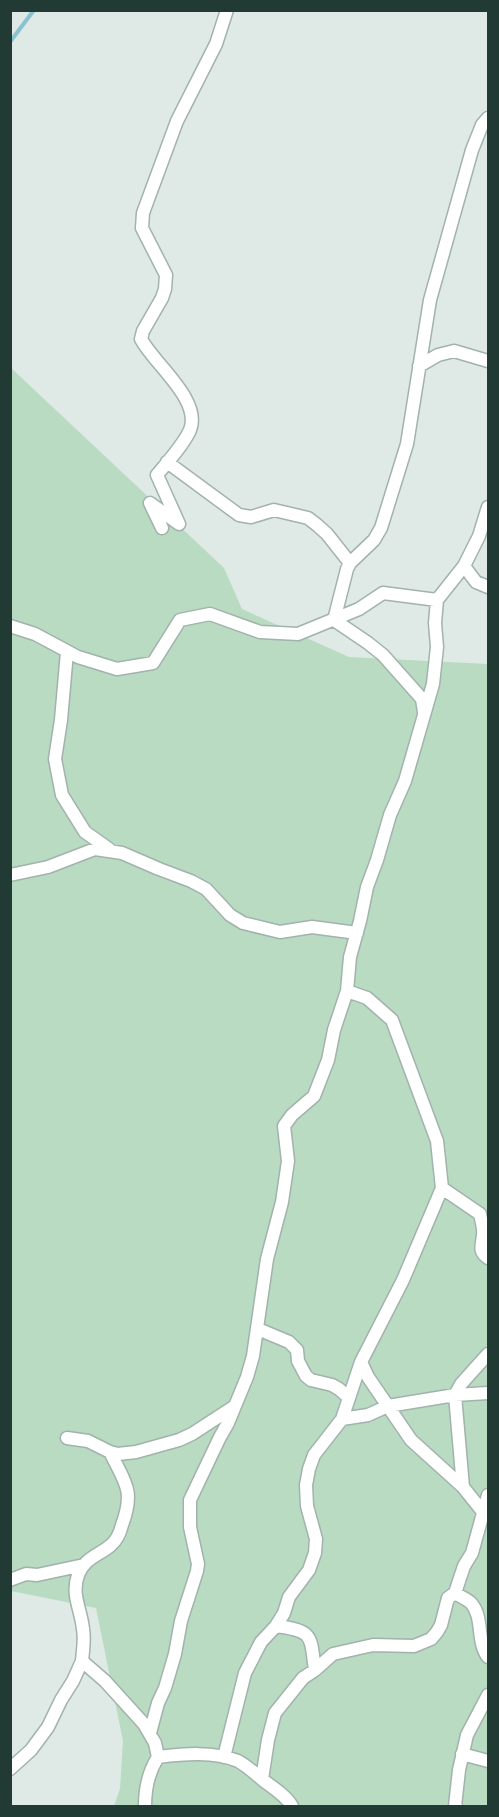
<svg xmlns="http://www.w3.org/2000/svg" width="499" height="1817" font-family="'Roboto Condensed',sans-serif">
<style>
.green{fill:#b8dbc2}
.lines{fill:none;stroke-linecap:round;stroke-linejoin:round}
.stream{stroke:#88c3cf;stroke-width:4}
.minor-casing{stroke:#a2b2ad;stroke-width:15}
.minor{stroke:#fff;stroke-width:12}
</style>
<rect width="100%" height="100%" fill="#dfeae6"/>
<path class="green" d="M 10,367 L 224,568 L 242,609 L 349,657 L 488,664 L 488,1806 L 114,1806 L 120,1789 L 123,1741 L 96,1608 L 11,1591 Z"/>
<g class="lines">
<path class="stream" d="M 10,42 L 34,10"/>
<defs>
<path id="minor" d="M 419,366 L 438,355 L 454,351 L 488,361
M 167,462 L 239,515 L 251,517 L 274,510 L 308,518 L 317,525 L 327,534 L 350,563
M 162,528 L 150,503 L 179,524 L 157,475 C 168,461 183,446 190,430 C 202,400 154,364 141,339 L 143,331 L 162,298 L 165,289 L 166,275 L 142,228 L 143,213 L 177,121 L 216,44 L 227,10
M 464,566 L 476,582 L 488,587
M 10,626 L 35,634 L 78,657 L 117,669 L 153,663 L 180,620 L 210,614 L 260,632 L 298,634 L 359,609 L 383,593 L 437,600
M 67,652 L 61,720 L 55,759 L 62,795 L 85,832 L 109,849
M 424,712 L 422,699 L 383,655 L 368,643 L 334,620 L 347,569 L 350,563 L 374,540 L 381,528 L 407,444 L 430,300 L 472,150 L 482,125 L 488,118
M 10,875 L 48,867 L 95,849 L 122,853 L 159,869 L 191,881 L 206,889 L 230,915 L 243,923 L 280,932 L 312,927 L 357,933
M 347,991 L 367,998 L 392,1020 L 437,1141 L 442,1188 L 480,1214 C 481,1220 484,1228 483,1235 C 482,1246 478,1251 488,1258
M 258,1329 L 289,1342 L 297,1350 L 298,1361 L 306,1376 L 311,1380 L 332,1385 L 339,1389 L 348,1397
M 361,1362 L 368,1377 L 411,1440 L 463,1487
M 342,1419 L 368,1415 L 388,1406 L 455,1395 L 488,1393
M 67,1438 L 88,1441 L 110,1452 L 118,1454 L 136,1452 L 179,1440 L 192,1434 L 235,1406
M 110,1452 C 125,1483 135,1490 122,1525 C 120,1533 117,1540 111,1545 C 100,1555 84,1558 78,1575 C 71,1595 81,1609 83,1629 C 85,1639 83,1650 82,1661 L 105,1681 L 144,1724 L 155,1743 L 158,1757 C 149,1771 145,1790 145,1806
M 483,1512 L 463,1487 L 455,1395 L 461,1384 L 488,1354
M 10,1580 L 26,1574 L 37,1575 L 84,1565
M 455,1593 C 459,1596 467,1599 471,1603 C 484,1617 476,1642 488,1657
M 315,1670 C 310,1635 314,1631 276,1626 L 284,1613 L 289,1597 L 309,1570 L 315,1553 L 316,1539 L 307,1506 L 306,1485 L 309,1469 L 314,1455 L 342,1419 L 361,1362 L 403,1280 L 442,1188
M 150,1733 L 158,1703 L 165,1688 L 175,1654 L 181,1621 L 197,1571 L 198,1564 L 190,1527 L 190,1500 L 220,1437 L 228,1423 L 247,1377 L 253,1356 L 267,1259 L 282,1202 L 288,1161 L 284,1126 L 292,1115 L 314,1096 L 328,1060 L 334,1030 L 347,991 L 350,957 L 360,921 L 367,887 L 377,860 L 390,815 L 405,781 L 433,684 L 437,647 L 435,623 L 437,600 L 464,566 L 479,536 L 488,507
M 462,1754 L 488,1761
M 158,1757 C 183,1754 214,1751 238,1761 C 247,1766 256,1774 264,1781 C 274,1788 286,1796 292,1806
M 224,1757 L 245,1673 L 261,1642 L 276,1626
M 10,1769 L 31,1750 L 48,1727 L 61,1700 L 73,1681 L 82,1661
M 262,1779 L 268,1740 L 275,1713 L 303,1678 L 315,1670 L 333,1654 L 373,1645 L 414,1646 L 431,1639 L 437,1632 L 441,1625 L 448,1598 L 455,1593 L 464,1566 L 472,1553 L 488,1495
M 456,1806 L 455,1806 L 459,1770 L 467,1735 L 488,1695"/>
</defs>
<use href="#minor" class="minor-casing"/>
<use href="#minor" class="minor"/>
</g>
<rect width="499" height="1817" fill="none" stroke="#213a34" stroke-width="24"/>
</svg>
